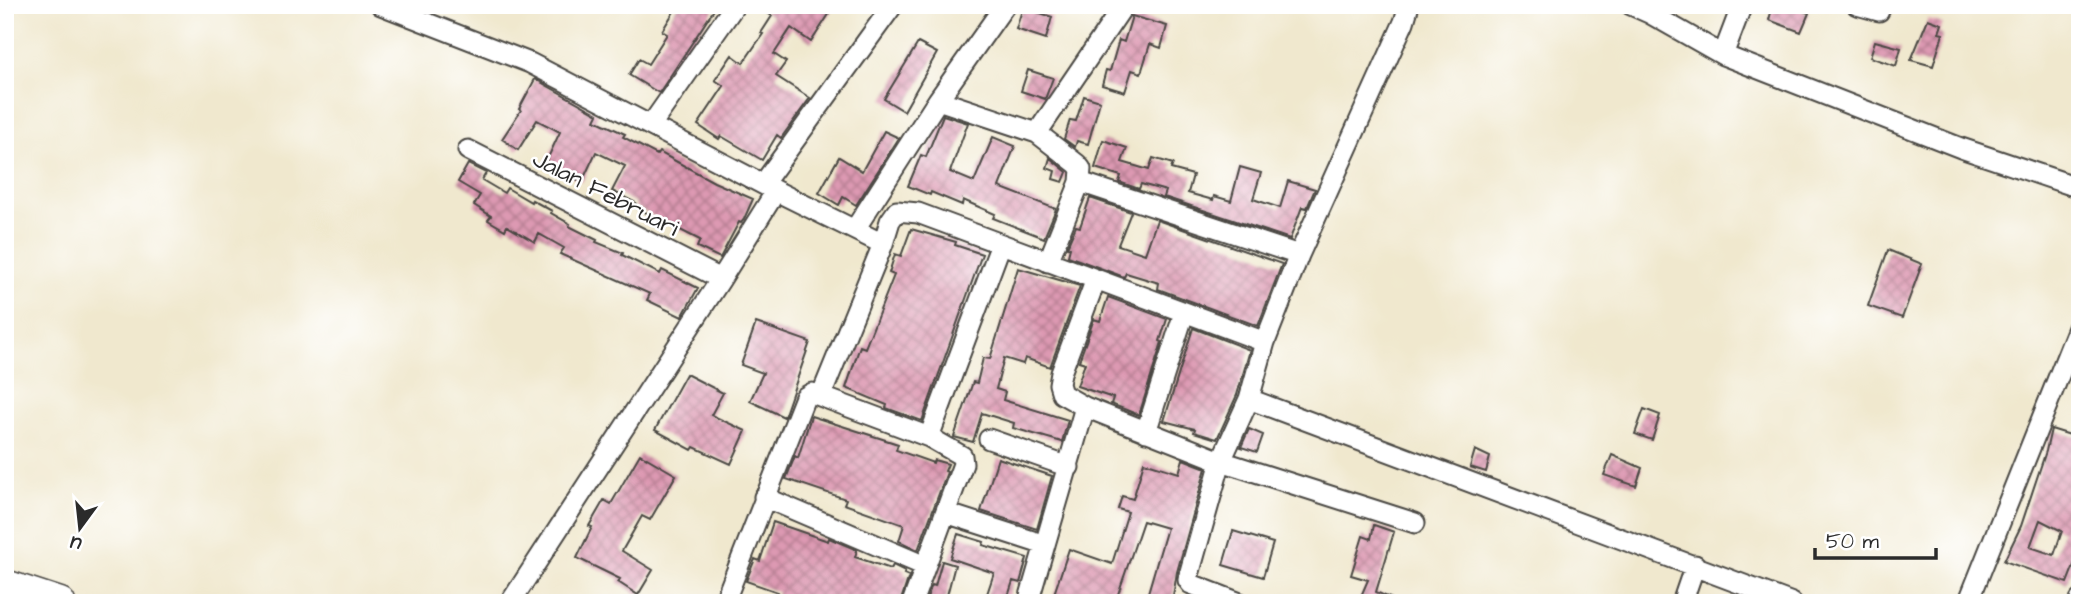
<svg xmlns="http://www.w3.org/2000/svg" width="2085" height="608" font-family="'Architects Daughter',sans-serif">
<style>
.building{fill:url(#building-cross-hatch);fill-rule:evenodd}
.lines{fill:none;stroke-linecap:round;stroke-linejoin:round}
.street-casing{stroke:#494743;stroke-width:23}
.primary-casing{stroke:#494743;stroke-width:33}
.street{stroke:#fff;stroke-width:19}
.primary{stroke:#fff;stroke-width:30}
.labels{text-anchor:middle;stroke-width:5;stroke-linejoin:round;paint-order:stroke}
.street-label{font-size:24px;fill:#2b2b2b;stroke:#fff}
</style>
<defs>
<pattern id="building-cross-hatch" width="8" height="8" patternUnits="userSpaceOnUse" patternTransform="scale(1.75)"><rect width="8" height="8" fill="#dd99b2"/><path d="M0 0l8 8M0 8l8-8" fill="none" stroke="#b37d91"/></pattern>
</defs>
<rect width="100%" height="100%" fill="#fff"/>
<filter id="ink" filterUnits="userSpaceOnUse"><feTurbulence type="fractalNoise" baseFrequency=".0143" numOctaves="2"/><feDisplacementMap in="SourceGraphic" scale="14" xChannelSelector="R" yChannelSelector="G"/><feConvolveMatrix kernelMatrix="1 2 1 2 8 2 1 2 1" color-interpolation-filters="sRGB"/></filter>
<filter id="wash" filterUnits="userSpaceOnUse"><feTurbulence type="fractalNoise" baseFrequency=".00686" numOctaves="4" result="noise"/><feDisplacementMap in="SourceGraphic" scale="28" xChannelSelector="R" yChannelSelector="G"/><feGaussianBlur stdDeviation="1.57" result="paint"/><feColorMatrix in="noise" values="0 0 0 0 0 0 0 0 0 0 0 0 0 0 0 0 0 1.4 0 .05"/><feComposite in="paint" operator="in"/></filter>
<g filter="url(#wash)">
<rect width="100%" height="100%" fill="#f0e8ce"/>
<g id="blocks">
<path class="building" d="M 678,5 L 717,5 L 659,93 L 629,75 L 639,59 L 648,64 L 667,34 L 662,31 Z
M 755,5 L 835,5 L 811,42 L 791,28 L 774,54 L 786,62 L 776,76 L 810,98 L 781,138 L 777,135 L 762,160 L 721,136 L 719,139 L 698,125 L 724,86 L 715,80 L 732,55 L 743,63 L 763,34 L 761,33 L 772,16 Z
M 1773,5 L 1787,5 L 1809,13 L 1801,32 L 1769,20 Z
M 1023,7 L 1052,17 L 1046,39 L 1016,29 Z
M 1132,16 L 1167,26 L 1161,48 L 1150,44 L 1141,73 L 1132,70 L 1125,92 L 1102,85 L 1106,70 L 1110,71 L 1119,40 L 1124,42 Z
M 1928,19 L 1942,24 L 1939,33 L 1943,34 L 1933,66 L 1911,60 Z
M 1875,41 L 1901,48 L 1896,66 L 1870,57 Z
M 918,43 L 937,53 L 904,111 L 884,99 Z
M 1028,70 L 1053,78 L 1045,99 L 1021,91 Z
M 535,79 L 598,114 L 595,120 L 625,134 L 623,137 L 657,155 L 659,152 L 714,182 L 753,199 L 744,219 L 741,223 L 739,222 L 720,258 L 697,247 L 700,240 L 635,207 L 636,203 L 612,191 L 625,166 L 596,152 L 582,182 L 545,164 L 560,132 L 537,120 L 518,150 L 502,139 L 521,110 L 519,109 Z
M 1084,96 L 1100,101 L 1088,144 L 1077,141 L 1075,147 L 1064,139 L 1070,120 L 1076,121 Z
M 943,115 L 968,123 L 950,172 L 974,182 L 993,137 L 1015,146 L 999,187 L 1056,209 L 1044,238 L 993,218 L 995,214 L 963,200 L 962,205 L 931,192 L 930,195 L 908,186 L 921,155 L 926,157 Z
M 884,131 L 899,138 L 856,205 L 843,197 L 839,205 L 819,193 L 839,157 L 862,171 Z
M 1103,140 L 1127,148 L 1122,162 L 1149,170 L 1153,158 L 1173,164 L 1171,169 L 1193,175 L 1188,193 L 1213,200 L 1214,196 L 1231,201 L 1240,167 L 1261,173 L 1253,199 L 1280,208 L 1288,181 L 1315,189 L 1307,208 L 1302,207 L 1290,239 L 1164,197 L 1166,191 L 1141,184 L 1139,189 L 1119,182 L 1121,176 L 1095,168 Z
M 1050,158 L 1067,172 L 1063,182 L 1053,179 L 1055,171 L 1047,168 Z
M 468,164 L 486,173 L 482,180 L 504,193 L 507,188 L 531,202 L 532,200 L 552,211 L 551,213 L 570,224 L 569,226 L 597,240 L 596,242 L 623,253 L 622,255 L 660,274 L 662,270 L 698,288 L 682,317 L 647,300 L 650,294 L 560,254 L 564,248 L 539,234 L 535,242 L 507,226 L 505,230 L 488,220 L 491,216 L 474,205 L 480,195 L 458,182 Z
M 1090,198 L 1131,212 L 1118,245 L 1145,254 L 1157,220 L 1282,264 L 1258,326 L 1158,289 L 1159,283 L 1126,273 L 1124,277 L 1068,256 L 1070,248 L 1067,247 L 1076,226 L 1080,227 Z
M 911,229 L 956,242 L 955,245 L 982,254 L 922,421 L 886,408 L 887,405 L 846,388 L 860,346 L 865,348 L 894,275 L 889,273 L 895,254 L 901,256 Z
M 1888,250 L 1922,264 L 1902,318 L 1868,306 Z
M 1018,268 L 1080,286 L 1050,367 L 1025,358 L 1023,364 L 1004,358 L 996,389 L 1005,392 L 1003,400 L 1068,420 L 1062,442 L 1013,428 L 1014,423 L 982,413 L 973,442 L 954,437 L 973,382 L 977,383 L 983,358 L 990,359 Z
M 1108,297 L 1167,319 L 1160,341 L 1162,342 L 1139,415 L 1111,404 L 1113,398 L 1077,386 L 1085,363 L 1079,361 L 1094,319 L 1100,321 Z
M 756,323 L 810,342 L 784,417 L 750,401 L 763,373 L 741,365 Z
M 1193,328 L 1250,350 L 1237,395 L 1217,439 L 1194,432 L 1195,429 L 1164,421 Z
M 686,374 L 723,393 L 711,415 L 746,431 L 731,464 L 694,447 L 692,450 L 655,430 Z
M 1644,409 L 1660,415 L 1652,440 L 1635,434 Z
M 811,416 L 898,444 L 896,450 L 933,463 L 934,460 L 948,464 L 945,471 L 947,472 L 918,550 L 899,541 L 904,525 L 844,504 L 846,499 L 786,479 L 795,456 L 798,458 Z
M 1249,429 L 1263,435 L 1257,452 L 1241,447 Z
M 2051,429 L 2080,438 L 2080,550 L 2067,583 L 2004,561 L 2021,526 L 2046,451 ZM 2040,520 L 2062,531 L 2054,555 L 2030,547 Z
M 1475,450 L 1490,457 L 1486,472 L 1470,467 Z
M 640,454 L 676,475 L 650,520 L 642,516 L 622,551 L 653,570 L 638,595 L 618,582 L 620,579 L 577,558 L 592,527 L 589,526 L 604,500 L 611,504 Z
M 1612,455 L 1642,468 L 1636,486 L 1604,475 Z
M 998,458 L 1052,476 L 1037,529 L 981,511 Z
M 1183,459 L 1206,468 L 1177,572 L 1172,603 L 1145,603 L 1167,528 L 1143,521 L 1115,603 L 1054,603 L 1055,598 L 1053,597 L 1069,549 L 1112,564 L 1128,512 L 1118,509 L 1122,496 L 1133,499 L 1144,462 L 1179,473 Z
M 773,522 L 828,541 L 829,538 L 857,550 L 855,557 L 891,569 L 893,565 L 905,571 L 904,574 L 909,576 L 900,603 L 774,603 L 778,592 L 746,581 L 755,559 L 760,561 Z
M 1374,525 L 1394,532 L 1376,592 L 1401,603 L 1358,603 L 1368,580 L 1351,575 L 1363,536 L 1371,539 Z
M 1233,531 L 1273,543 L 1263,577 L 1223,565 Z
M 958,534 L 984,542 L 983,545 L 1027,558 L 1020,583 L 1013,581 L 1006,603 L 984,603 L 994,573 L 950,558 Z
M 942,561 L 955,565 L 945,603 L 925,603 L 932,585 L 935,586 Z"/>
</g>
</g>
<g filter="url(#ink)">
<use href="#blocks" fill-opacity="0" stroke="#494743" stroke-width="2"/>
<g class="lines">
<defs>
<path id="street" d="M 381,5 L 530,63 L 776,191 L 883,244
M 1631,5 L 1649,13 L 1723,55 L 1961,148 L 2080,188
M 1857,5 L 1879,11
M 1723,55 L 1742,5
M 938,100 L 1005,5
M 651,125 L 735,5
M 1037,133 L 1124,5
M 468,150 L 721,279
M 763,184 L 893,5
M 855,229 L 938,100 L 1037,133 L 1077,164 L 1081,169 L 1080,182 L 1299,255
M 1048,262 L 1080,182
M 1096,279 L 1061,373 L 1059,384 L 1062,394 L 1085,407 L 1221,461 L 1415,523
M 821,396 L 883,244 L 890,221 L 897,211 L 918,213 L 1265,342
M 1249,399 L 1792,603
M 1146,432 L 1184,313
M 929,437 L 1001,244
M 989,439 L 1069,467
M 764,497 L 925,566
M 952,515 L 1045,545
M 510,603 L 721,279 L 776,191
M 724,603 L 805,397 L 812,393 L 929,437 L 962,456 L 963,464 L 912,603
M 1028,603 L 1085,407
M 1240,603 L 1191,584 L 1188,580 L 1189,575 L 1221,461 L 1249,399 L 1265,342 L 1299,255 L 1404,22 L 1409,5
M 1682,603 L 1695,565
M 1968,603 L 2080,323
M 2079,603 L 2080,600"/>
<path id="primary" d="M 5,585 L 60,603"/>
</defs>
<use href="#street" class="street-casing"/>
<use href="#primary" class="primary-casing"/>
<use href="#street" class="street"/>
<use href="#primary" class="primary"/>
</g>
</g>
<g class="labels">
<g class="street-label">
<text transform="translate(606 193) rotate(27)" y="8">Jalan Februari</text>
</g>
</g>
<rect width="2085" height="608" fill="none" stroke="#fff" stroke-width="28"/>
<g transform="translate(80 528) rotate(195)" stroke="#ffffff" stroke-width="5" paint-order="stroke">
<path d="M0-5L12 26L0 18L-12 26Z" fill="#2b2b2b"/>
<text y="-10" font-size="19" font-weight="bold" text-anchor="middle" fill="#2b2b2b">U</text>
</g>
<path d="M1815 548v10h121v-10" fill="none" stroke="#2b2b2b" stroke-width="3.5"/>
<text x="1826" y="548" font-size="21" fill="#2b2b2b" stroke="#ffffff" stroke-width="5" paint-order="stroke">50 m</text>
</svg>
